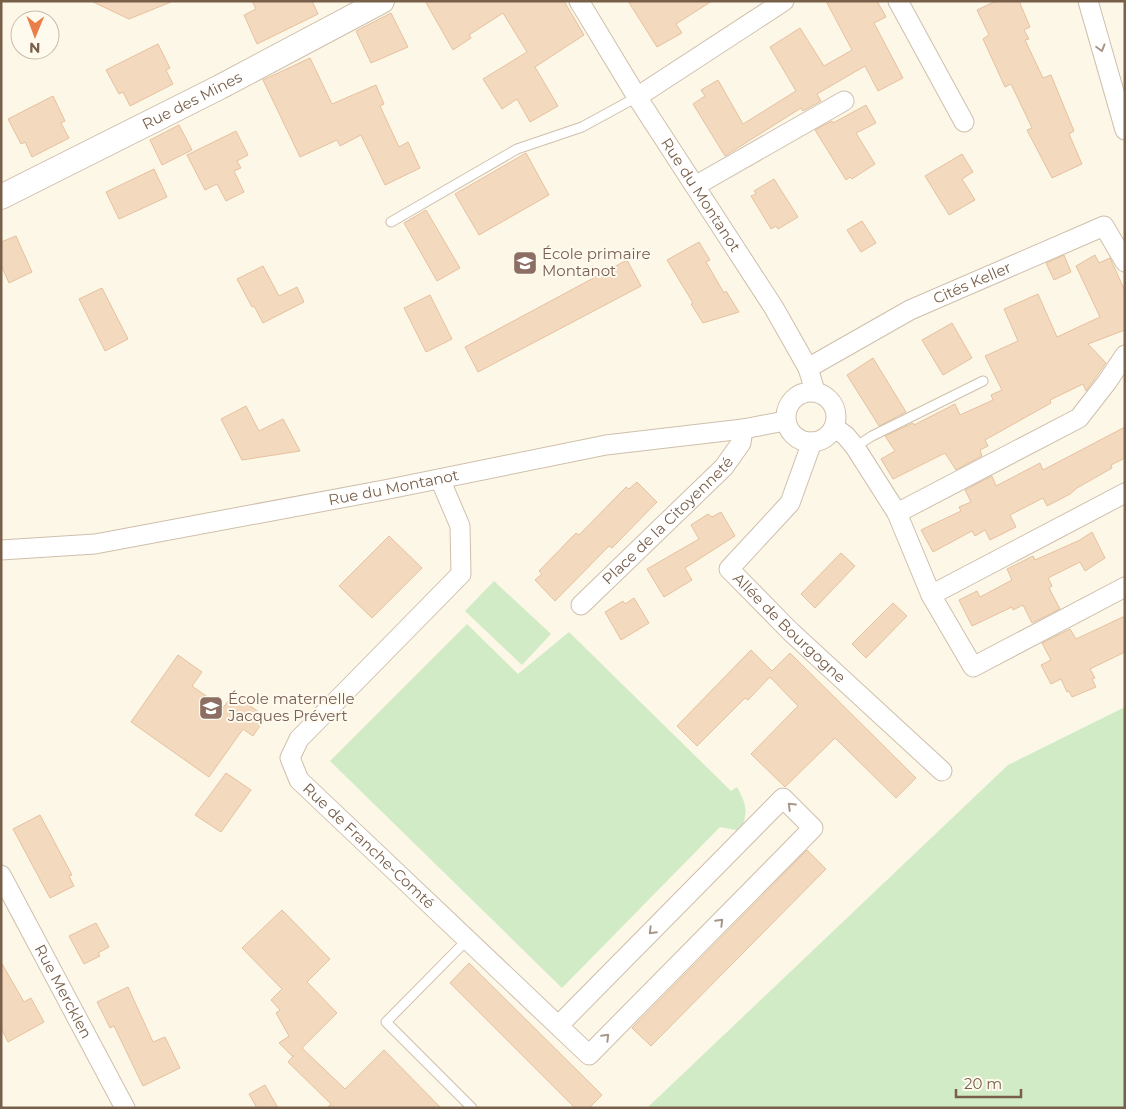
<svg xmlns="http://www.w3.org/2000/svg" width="1126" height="1109" font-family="Montserrat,sans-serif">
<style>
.green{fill:#d0ebc5}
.building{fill:#f3d9be;stroke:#e6c19e}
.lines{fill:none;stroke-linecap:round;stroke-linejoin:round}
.service-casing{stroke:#cfbfac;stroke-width:11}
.minor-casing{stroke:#cfbfac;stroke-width:21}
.tertiary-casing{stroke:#cfbfac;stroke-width:26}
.service{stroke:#fff;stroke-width:9}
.minor{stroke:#fff;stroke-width:19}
.tertiary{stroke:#fff;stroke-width:24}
.oneway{stroke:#a79789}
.labels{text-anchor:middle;stroke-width:4;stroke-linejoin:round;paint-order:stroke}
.street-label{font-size:15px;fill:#785f4a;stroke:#fffaee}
.education-label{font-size:15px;fill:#785e54;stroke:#fffaee;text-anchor:start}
</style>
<rect width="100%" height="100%" fill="#fdf7e7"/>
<path class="green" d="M 494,581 L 551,634 L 522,665 L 465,611 Z
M 467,624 L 518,674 L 569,632 L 731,791 L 737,787 C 747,805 748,812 741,831 L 720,827 L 562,988 L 330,761 Z
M 1125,707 L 1125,1108 L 647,1108 L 1008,765 Z"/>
<path class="building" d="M 91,1 L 171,1 L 171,2 L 129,19 Z
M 252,1 L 312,1 L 318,14 L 257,44 L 244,15 L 256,9 Z
M 425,1 L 564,1 L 584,35 L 535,67 L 558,106 L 530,122 L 517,99 L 502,109 L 483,79 L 527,52 L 503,13 L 469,35 L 471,38 L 453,50 Z
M 628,1 L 712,1 L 676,24 L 682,33 L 657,47 Z
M 826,1 L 877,1 L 886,17 L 874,23 L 903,78 L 878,91 L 865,66 L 817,94 L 821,101 L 803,111 L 801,108 L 725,156 L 693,104 L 705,96 L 701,90 L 718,80 L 743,124 L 796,91 L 770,47 L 800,28 L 824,66 L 852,50 Z
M 996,1 L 1019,1 L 1030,27 L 1024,30 L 1029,39 L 1025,40 L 1043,78 L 1051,75 L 1074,131 L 1069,134 L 1082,164 L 1052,178 L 1027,130 L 1032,128 L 1011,84 L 1005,87 L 983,39 L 989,35 L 977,10 Z
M 391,13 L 408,47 L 371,63 L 356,31 Z
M 158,44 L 170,68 L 166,70 L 173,84 L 130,106 L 123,92 L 119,94 L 106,70 Z
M 310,58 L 332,104 L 376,85 L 384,104 L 380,106 L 399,147 L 408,142 L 420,168 L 385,185 L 361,135 L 340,146 L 337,140 L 300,157 L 263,80 Z
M 53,96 L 65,121 L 61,123 L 69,138 L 32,157 L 25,142 L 21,144 L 8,119 Z
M 866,105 L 876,123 L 856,133 L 875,164 L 852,179 L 850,177 L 846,180 L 815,130 L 832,121 L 833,123 Z
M 179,125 L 192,150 L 162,165 L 150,140 Z
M 236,131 L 248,155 L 237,161 L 241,168 L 234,171 L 244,192 L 226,201 L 217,184 L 205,190 L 187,155 Z
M 526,153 L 549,195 L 479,235 L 455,194 Z
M 962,154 L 973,172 L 962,179 L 975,200 L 949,215 L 925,176 Z
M 154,169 L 167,197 L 119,219 L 106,192 Z
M 774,179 L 798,217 L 778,229 L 776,226 L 771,229 L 751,196 L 756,194 L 754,191 Z
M 426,210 L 460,268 L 437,281 L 404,223 Z
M 862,221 L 876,243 L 861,252 L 847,230 Z
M 16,236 L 32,272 L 9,283 L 1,265 L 1,242 Z
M 699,242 L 710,260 L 706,262 L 724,293 L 726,291 L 739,312 L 703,323 L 691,304 L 693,303 L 667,260 Z
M 1064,255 L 1071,272 L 1054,280 L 1046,263 Z
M 1095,255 L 1099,263 L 1110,258 L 1125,291 L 1125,330 L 1088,344 L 1106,363 L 1086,391 L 1083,384 L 1050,400 L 1051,403 L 985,440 L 988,446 L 980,450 L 982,456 L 956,470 L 945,453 L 893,479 L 881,459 L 895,451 L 885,436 L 913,423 L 914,425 L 955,404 L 960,415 L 993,400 L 991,395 L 1002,390 L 985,356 L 1018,341 L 1004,309 L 1038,294 L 1057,337 L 1100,317 L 1076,266 Z
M 627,260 L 641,286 L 478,372 L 465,347 Z
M 263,266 L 279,296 L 297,287 L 304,302 L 263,323 L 254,306 L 252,307 L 237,279 Z
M 102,288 L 128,339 L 105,351 L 79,299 Z
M 430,295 L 452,339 L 426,352 L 404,308 Z
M 952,323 L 972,358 L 943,375 L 922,340 Z
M 873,358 L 906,412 L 879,426 L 847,375 Z
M 246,406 L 259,431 L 283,419 L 300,451 L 242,460 L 221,419 Z
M 1125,427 L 1125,458 L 1111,465 L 1112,468 L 1077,488 L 1070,494 L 1047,506 L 1043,498 L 1010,515 L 1016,527 L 990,540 L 985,530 L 975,536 L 972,531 L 933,552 L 921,530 L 961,511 L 959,507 L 971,502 L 965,490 L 992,476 L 996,486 L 1040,463 L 1043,470 Z
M 637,482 L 657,502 L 612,548 L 609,546 L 555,601 L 535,580 L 542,574 L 539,571 L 576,533 L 579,535 L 626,487 L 629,489 Z
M 721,512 L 735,536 L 685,568 L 692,580 L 664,597 L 647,569 L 699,539 L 691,525 L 708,514 L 712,517 Z
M 1092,532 L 1105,558 L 1085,571 L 1080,562 L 1048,578 L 1052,586 L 1049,588 L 1060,609 L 1032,623 L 1023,605 L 1013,610 L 1012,607 L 972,626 L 959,600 L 977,591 L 980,597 L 1012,580 L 1007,569 L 1033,556 L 1035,560 L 1080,540 Z
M 389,536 L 422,568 L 372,618 L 339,586 Z
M 841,553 L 855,566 L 815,608 L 801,594 Z
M 634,598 L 649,623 L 621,640 L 605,612 L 623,601 L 625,604 Z
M 893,603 L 907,616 L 866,658 L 852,644 Z
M 1125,616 L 1125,652 L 1090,669 L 1095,678 L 1092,679 L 1096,687 L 1072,697 L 1069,691 L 1067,692 L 1061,679 L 1051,684 L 1041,665 L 1051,660 L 1042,643 L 1070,629 L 1076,639 Z
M 751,650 L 772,671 L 790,653 L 916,778 L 896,798 L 835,738 L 785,787 L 751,754 L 798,706 L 770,677 L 748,700 L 745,698 L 697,746 L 677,726 Z
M 178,655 L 202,672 L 192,686 L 223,708 L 233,694 L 266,717 L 253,736 L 243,729 L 209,777 L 131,722 Z
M 226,773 L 251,790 L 221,832 L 195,815 Z
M 40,815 L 72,875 L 69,876 L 74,886 L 50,898 L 13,829 Z
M 807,850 L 826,869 L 651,1046 L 632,1028 Z
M 282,910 L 330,959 L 307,982 L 337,1013 L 302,1048 L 345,1089 L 384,1050 L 441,1108 L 327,1108 L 331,1104 L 288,1062 L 294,1055 L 293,1057 L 279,1043 L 289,1036 L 276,1013 L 280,1010 L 271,1000 L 282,989 L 242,948 Z
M 96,923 L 109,947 L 98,953 L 100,956 L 84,964 L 69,936 Z
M 1,962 L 24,1002 L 31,998 L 44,1022 L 8,1042 L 1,1028 Z
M 469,963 L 602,1095 L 589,1108 L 575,1108 L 450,983 Z
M 128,987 L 153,1042 L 165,1037 L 180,1068 L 143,1086 L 114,1026 L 110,1028 L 97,1002 Z
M 265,1085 L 278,1108 L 257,1108 L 249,1094 Z"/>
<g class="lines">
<defs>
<path id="service" d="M 391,222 L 517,149 L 582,127 L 637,97
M 855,447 L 872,436 L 983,381
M 467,940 L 386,1022 L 472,1108"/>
<g id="minor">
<path id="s1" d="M 579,1 L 637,97 L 774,308 L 808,368 L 815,391"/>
<path d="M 898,1 L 964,122"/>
<path d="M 1088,1 L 1125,130"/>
<path d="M 637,97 L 784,1"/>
<path d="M 695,186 L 844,101"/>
<path id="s2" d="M 808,368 L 910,310 L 1104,226 L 1125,262"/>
<circle cx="811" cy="417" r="25"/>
<path d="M 834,427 L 846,436 L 855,447 L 897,513 L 931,595 L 973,667 L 1125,587"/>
<path id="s3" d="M 812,442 L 790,503 L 729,569 L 791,632 L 942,771"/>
<path id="s4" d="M 440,479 L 460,526 L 461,574 L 299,739 L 290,758 L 299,780 L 589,1055 L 813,828 L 783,798 L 559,1025"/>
<path d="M 897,513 L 1079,418 L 1107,382 L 1125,355"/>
<path id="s5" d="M 1,550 L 95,544 L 384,490 L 606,445 L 743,429 L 785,421"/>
<path d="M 931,595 L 1125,493"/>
<path id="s6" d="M 581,605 L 724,467 L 741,443 L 743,429"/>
<path id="s7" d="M 1,875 L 125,1108"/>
</g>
<g id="tertiary">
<path id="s8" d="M 1,197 L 220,87 L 382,1"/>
</g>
</defs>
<use href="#service" class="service-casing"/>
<use href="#minor" class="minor-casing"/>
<use href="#tertiary" class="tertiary-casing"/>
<use href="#service" class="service"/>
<use href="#minor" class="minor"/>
<use href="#tertiary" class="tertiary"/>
</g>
<defs><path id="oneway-chevron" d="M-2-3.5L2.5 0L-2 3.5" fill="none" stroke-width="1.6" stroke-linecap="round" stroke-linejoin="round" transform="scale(1.25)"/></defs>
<g class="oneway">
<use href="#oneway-chevron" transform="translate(1101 48) rotate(74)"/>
<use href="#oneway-chevron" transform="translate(791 806) rotate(-136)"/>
<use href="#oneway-chevron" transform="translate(720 922) rotate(-45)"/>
<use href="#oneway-chevron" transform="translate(652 931) rotate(135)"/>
<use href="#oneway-chevron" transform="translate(606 1037) rotate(-45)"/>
</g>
<defs>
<symbol id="school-square" viewBox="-11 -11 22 22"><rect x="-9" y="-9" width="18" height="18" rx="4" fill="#8d6e63" stroke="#fffaee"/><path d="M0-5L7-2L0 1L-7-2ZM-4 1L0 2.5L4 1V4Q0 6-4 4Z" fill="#fff"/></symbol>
</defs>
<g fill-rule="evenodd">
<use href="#school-square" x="511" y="249" width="28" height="28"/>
<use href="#school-square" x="197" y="694" width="28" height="28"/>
</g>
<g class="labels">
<g class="street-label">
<text dy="5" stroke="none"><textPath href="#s8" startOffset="214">Rue des Mines</textPath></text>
<text dy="5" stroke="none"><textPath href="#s1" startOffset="229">Rue du Montanot</textPath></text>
<text dy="5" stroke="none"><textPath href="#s2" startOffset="185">Cités Keller</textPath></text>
<text dy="5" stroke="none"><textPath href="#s5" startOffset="398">Rue du Montanot</textPath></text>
<text dy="5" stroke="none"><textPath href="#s6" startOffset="121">Place de la Citoyenneté</textPath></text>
<text dy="5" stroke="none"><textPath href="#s3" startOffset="239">Allée de Bourgogne</textPath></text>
<text dy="5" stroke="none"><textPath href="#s4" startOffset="471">Rue de Franche-Comté</textPath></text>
<text dy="5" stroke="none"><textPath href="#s7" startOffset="132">Rue Mercklen</textPath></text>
</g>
<g class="education-label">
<text x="542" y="259">École primaire<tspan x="542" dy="17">Montanot</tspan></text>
<text x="228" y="704">École maternelle<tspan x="228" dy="17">Jacques Prévert</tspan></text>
</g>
</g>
<rect width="1126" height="1109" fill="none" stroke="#785f4a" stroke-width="5"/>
<g transform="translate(35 35) rotate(181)"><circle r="24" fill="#fffaee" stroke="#c9bcac"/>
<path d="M0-4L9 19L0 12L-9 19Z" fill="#e97e4a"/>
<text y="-8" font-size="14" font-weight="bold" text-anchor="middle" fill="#785f4a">N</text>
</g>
<path d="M956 1089v8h65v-8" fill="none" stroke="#785f4a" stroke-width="2.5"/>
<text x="964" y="1089" font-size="15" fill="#785f4a" stroke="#fffaee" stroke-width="4" paint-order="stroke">20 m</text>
</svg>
